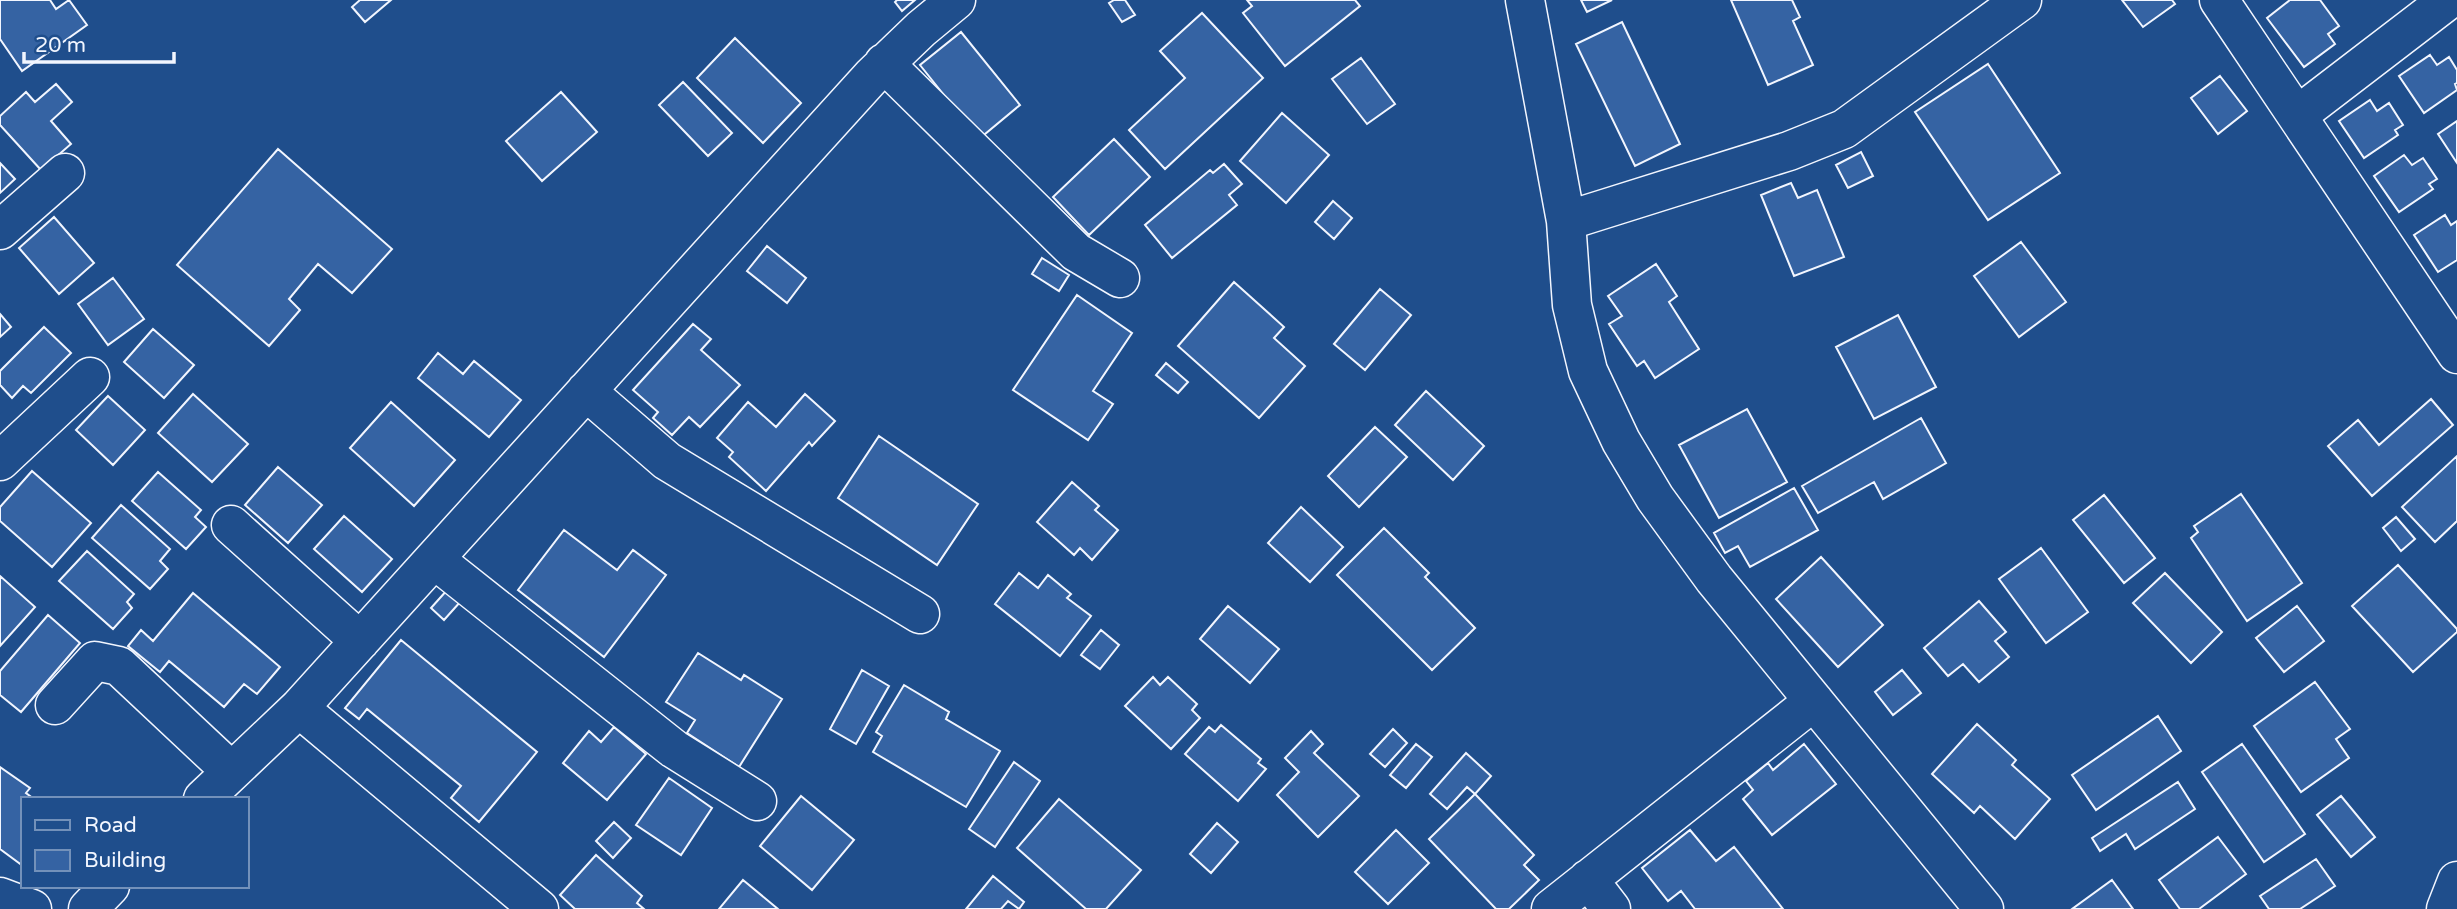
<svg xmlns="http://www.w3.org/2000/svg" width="2457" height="909" font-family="'Varela Round',sans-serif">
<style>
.building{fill:#3563a3;stroke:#f2f6ff;stroke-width:2}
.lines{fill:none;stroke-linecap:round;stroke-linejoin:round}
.minor-casing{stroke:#f2f6ff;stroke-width:41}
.tertiary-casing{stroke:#f2f6ff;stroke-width:41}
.minor{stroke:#1f4e8c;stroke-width:38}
.tertiary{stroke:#1f4e8c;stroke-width:38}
</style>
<rect width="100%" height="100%" fill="#1f4e8c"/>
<path class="building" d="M 0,0 L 50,0 L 56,9 L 69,0 L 87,25 L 22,71 L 0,39 Z
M 360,0 L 391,0 L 365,22 L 352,7 Z
M 897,0 L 915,0 L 902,11 L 895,2 Z
M 1114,0 L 1125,0 L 1135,15 L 1122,22 L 1109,3 Z
M 1247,0 L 1355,0 L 1360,6 L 1285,66 L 1243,13 L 1252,6 Z
M 1581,0 L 1612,0 L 1587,12 Z
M 1731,0 L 1792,0 L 1800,17 L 1793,21 L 1813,65 L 1768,85 Z
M 2122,0 L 2172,0 L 2175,4 L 2143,27 Z
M 2290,0 L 2320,0 L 2339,26 L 2328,34 L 2335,44 L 2304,67 L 2267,18 Z
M 1202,13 L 1263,78 L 1165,169 L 1129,130 L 1185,78 L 1160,51 Z
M 1622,22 L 1680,144 L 1635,166 L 1576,44 Z
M 961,32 L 1020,105 L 979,139 L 920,65 Z
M 735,38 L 801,103 L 763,143 L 697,78 Z
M 2430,55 L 2437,65 L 2449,57 L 2457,70 L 2457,83 L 2455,84 L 2457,90 L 2424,113 L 2399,76 Z
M 1361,58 L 1395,104 L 1367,124 L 1332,79 Z
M 1988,64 L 2060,173 L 1988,220 L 1915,112 Z
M 2220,76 L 2247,111 L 2218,134 L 2191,98 Z
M 683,82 L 732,133 L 708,156 L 659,105 Z
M 56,84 L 72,102 L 51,121 L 71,144 L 41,170 L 0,125 L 0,116 L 26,92 L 35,102 Z
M 561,92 L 597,132 L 542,181 L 506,141 Z
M 2370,100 L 2377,111 L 2389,103 L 2403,125 L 2395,130 L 2398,135 L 2364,158 L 2339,121 Z
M 1282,113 L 1329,155 L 1286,203 L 1240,161 Z
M 2457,121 L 2457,163 L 2438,134 Z
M 1114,139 L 1150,177 L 1089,235 L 1053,197 Z
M 278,149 L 392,249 L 352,293 L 318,264 L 289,299 L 300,310 L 269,346 L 177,265 Z
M 1861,152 L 1873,176 L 1848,188 L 1836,165 Z
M 2404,155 L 2412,165 L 2423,158 L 2437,179 L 2429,184 L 2433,189 L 2399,212 L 2374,176 Z
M 0,163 L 15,179 L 0,193 Z
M 1224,164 L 1242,184 L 1229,195 L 1237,205 L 1172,258 L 1145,225 L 1210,170 L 1213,173 Z
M 1791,183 L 1798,198 L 1817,190 L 1844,257 L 1794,276 L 1761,195 Z
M 1333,201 L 1352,218 L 1334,239 L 1315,222 Z
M 2445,215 L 2451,225 L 2457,221 L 2457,260 L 2438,272 L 2414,235 Z
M 54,217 L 94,263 L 59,294 L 19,248 Z
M 2021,242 L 2066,302 L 2019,337 L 1974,276 Z
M 767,246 L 806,278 L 787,303 L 747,271 Z
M 1042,258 L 1069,275 L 1059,291 L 1032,274 Z
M 1656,264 L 1677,296 L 1669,302 L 1699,349 L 1655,378 L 1644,361 L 1637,366 L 1609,324 L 1622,316 L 1608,296 Z
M 113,278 L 144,319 L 108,345 L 78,304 Z
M 1234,282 L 1284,327 L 1274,338 L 1305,366 L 1259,418 L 1178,346 Z
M 1380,289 L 1411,315 L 1365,370 L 1334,344 Z
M 1077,295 L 1132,333 L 1093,391 L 1113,404 L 1088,440 L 1013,390 Z
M 0,314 L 11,327 L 0,337 Z
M 1898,315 L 1936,387 L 1874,419 L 1836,347 Z
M 693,324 L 711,339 L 701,350 L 740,385 L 700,427 L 689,417 L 672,435 L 653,418 L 658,412 L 633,390 Z
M 44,327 L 71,353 L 31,393 L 23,386 L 12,398 L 0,385 L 0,371 Z
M 153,329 L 194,365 L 164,398 L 124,362 Z
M 438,353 L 463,374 L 474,361 L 521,400 L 489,437 L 418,378 Z
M 1166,363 L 1188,382 L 1178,393 L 1156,375 Z
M 1426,391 L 1484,446 L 1453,480 L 1395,425 Z
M 193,394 L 248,444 L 212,482 L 158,433 Z
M 805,394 L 835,421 L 812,446 L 809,442 L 766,491 L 729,457 L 733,452 L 717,438 L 748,402 L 776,427 Z
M 108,396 L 145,430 L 113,465 L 76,430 Z
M 2431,399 L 2453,425 L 2372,496 L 2328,446 L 2358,420 L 2379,445 Z
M 391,402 L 455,460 L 414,506 L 350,448 Z
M 1747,409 L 1787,482 L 1719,518 L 1679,445 Z
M 1921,418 L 1946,463 L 1883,499 L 1874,482 L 1818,513 L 1802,486 Z
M 1375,427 L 1407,457 L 1359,507 L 1328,476 Z
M 879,436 L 978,504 L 937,565 L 838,498 Z
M 2457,456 L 2457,521 L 2435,542 L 2402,507 Z
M 278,467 L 322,505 L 288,543 L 245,505 Z
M 32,471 L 91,523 L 52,567 L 0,521 L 0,507 Z
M 158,472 L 201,510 L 195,517 L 206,527 L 186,549 L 132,501 Z
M 1072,482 L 1099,506 L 1095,510 L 1118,530 L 1092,560 L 1080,548 L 1074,555 L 1037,522 Z
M 1794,488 L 1818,530 L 1750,567 L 1738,546 L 1725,553 L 1714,533 Z
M 2241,494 L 2302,583 L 2247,621 L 2191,538 L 2198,532 L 2194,526 Z
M 2104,495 L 2155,558 L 2124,583 L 2073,520 Z
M 121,505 L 170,549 L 160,561 L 168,569 L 150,589 L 92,538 Z
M 1301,507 L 1343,547 L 1310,582 L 1268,543 Z
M 344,516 L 392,559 L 362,592 L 314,549 Z
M 2396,517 L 2415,539 L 2401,551 L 2383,528 Z
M 1384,528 L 1429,573 L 1425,577 L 1475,628 L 1432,670 L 1337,575 Z
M 564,530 L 617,570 L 633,550 L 666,575 L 604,657 L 518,590 Z
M 2041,548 L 2088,612 L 2046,643 L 1999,579 Z
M 87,551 L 134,594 L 127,602 L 132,608 L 113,629 L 59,581 Z
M 1821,557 L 1883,625 L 1838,667 L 1776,599 Z
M 2398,565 L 2457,629 L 2457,632 L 2413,672 L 2352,606 Z
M 1019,573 L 1038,588 L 1048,575 L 1071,594 L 1067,598 L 1091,616 L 1060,656 L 995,604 Z
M 2165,573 L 2222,632 L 2191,663 L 2133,603 Z
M 0,576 L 35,607 L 0,646 Z
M 448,589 L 461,601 L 444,620 L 431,608 Z
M 193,593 L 280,667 L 257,694 L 244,684 L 224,707 L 169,661 L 160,672 L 128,646 L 141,630 L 153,641 Z
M 1979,601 L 2006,632 L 1995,641 L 2009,657 L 1979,682 L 1963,664 L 1948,676 L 1924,648 Z
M 1228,606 L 1279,649 L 1250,683 L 1200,639 Z
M 2297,606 L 2324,641 L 2284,672 L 2256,638 Z
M 48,615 L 80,643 L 21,712 L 0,695 L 0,671 Z
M 1101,630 L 1119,645 L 1100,669 L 1081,655 Z
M 401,640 L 537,752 L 479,822 L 451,798 L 461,786 L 367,709 L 359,719 L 345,708 Z
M 698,653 L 741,680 L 744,675 L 782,699 L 739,767 L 687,733 L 695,720 L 666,702 Z
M 862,670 L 889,686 L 856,744 L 830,729 Z
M 1902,670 L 1921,693 L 1893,715 L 1875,692 Z
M 1153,677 L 1160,685 L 1168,677 L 1197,704 L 1192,710 L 1200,718 L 1171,749 L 1125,706 Z
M 2315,682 L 2350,729 L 2336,739 L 2349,758 L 2301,792 L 2254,726 Z
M 904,685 L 949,712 L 946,719 L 1000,751 L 966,807 L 873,752 L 882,736 L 876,732 Z
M 2158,716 L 2181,751 L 2096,810 L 2072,775 Z
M 1977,724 L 2016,760 L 2012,765 L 2050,799 L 2015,839 L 1980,806 L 1974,813 L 1932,774 Z
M 1221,725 L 1261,759 L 1258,763 L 1266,769 L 1238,801 L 1185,754 L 1209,727 L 1215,732 Z
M 614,727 L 646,754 L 607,800 L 563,763 L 589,731 L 601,742 Z
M 1393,729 L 1407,743 L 1385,767 L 1370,754 Z
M 1311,731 L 1323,744 L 1314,753 L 1359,796 L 1318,837 L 1277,795 L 1299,772 L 1285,758 Z
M 1416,744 L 1432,757 L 1406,788 L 1390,775 Z
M 1804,744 L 1836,784 L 1772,835 L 1743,799 L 1753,790 L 1746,781 L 1768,763 L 1773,770 Z
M 2242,744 L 2305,834 L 2264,862 L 2202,772 Z
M 1466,753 L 1491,776 L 1475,794 L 1467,787 L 1447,809 L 1430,794 Z
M 1014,762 L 1040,781 L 995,847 L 969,829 Z
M 0,767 L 30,788 L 26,793 L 34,799 L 23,799 L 23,866 L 0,849 Z
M 669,778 L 712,808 L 681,855 L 636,825 Z
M 2178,782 L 2195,809 L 2135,849 L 2126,834 L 2100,851 L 2092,838 Z
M 1475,794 L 1534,855 L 1524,865 L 1539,880 L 1509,909 L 1496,909 L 1429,839 Z
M 801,796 L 854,840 L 812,890 L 760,846 Z
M 2341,796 L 2375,837 L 2351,857 L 2317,815 Z
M 1059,799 L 1141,870 L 1106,909 L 1086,909 L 1017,848 Z
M 614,822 L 631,838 L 613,858 L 596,841 Z
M 1217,823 L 1238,842 L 1211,873 L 1190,854 Z
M 1396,830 L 1429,863 L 1388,904 L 1355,872 Z
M 1690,830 L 1716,861 L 1734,847 L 1783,909 L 1695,909 L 1681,891 L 1668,901 L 1642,868 Z
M 2218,837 L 2246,874 L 2199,909 L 2180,909 L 2159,880 Z
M 596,855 L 642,896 L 637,903 L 644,909 L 575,909 L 560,895 Z
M 2316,859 L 2335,886 L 2300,909 L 2269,909 L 2260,896 Z
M 993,876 L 1024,902 L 1019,909 L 1008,901 L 1001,909 L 966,909 Z
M 743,880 L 778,909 L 719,909 Z
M 2112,880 L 2133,909 L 2072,909 Z"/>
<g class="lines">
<defs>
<path id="minor" d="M 1525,0 L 1566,221 L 1572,305 L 1588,371 L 1621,441 L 1655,498 L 1714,579 L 1984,909
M 2219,0 L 2457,354
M 884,63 L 1076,252 L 1120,278
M 2298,115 L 2448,0
M 1566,221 L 1789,151 L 1844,129 L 2022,0
M 0,230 L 65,173
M 586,391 L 667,461 L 920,614
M 0,461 L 90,377
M 231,525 L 360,641
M 434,559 L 674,749 L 757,801
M 55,705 L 95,661 L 119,666 L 231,771
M 299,708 L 539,909
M 203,799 L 299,708 L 872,76 L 921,29 L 956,0
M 1588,879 L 1611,909
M 0,897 L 32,909
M 88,909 L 110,886
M 1551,909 L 1814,701"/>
<path id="tertiary" d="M 2446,909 L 2457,881"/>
</defs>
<use href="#minor" class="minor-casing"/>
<use href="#tertiary" class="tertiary-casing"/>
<use href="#minor" class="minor"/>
<use href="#tertiary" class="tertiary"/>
</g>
<rect x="21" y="797" width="228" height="91" fill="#1f4e8c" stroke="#7391ba" stroke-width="2"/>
<rect x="35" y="820" width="35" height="10" fill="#1f4e8c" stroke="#7391ba" stroke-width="2"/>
<text x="84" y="832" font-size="21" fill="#f2f6ff">Road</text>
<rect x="35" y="850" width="35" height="21" fill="#3563a3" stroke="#7391ba" stroke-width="2"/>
<text x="84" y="867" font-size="21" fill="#f2f6ff">Building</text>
<path d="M24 52v10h150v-10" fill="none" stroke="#f2f6ff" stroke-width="3.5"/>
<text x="35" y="52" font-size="21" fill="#f2f6ff" stroke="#1f4e8c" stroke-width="5" paint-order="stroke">20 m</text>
</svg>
